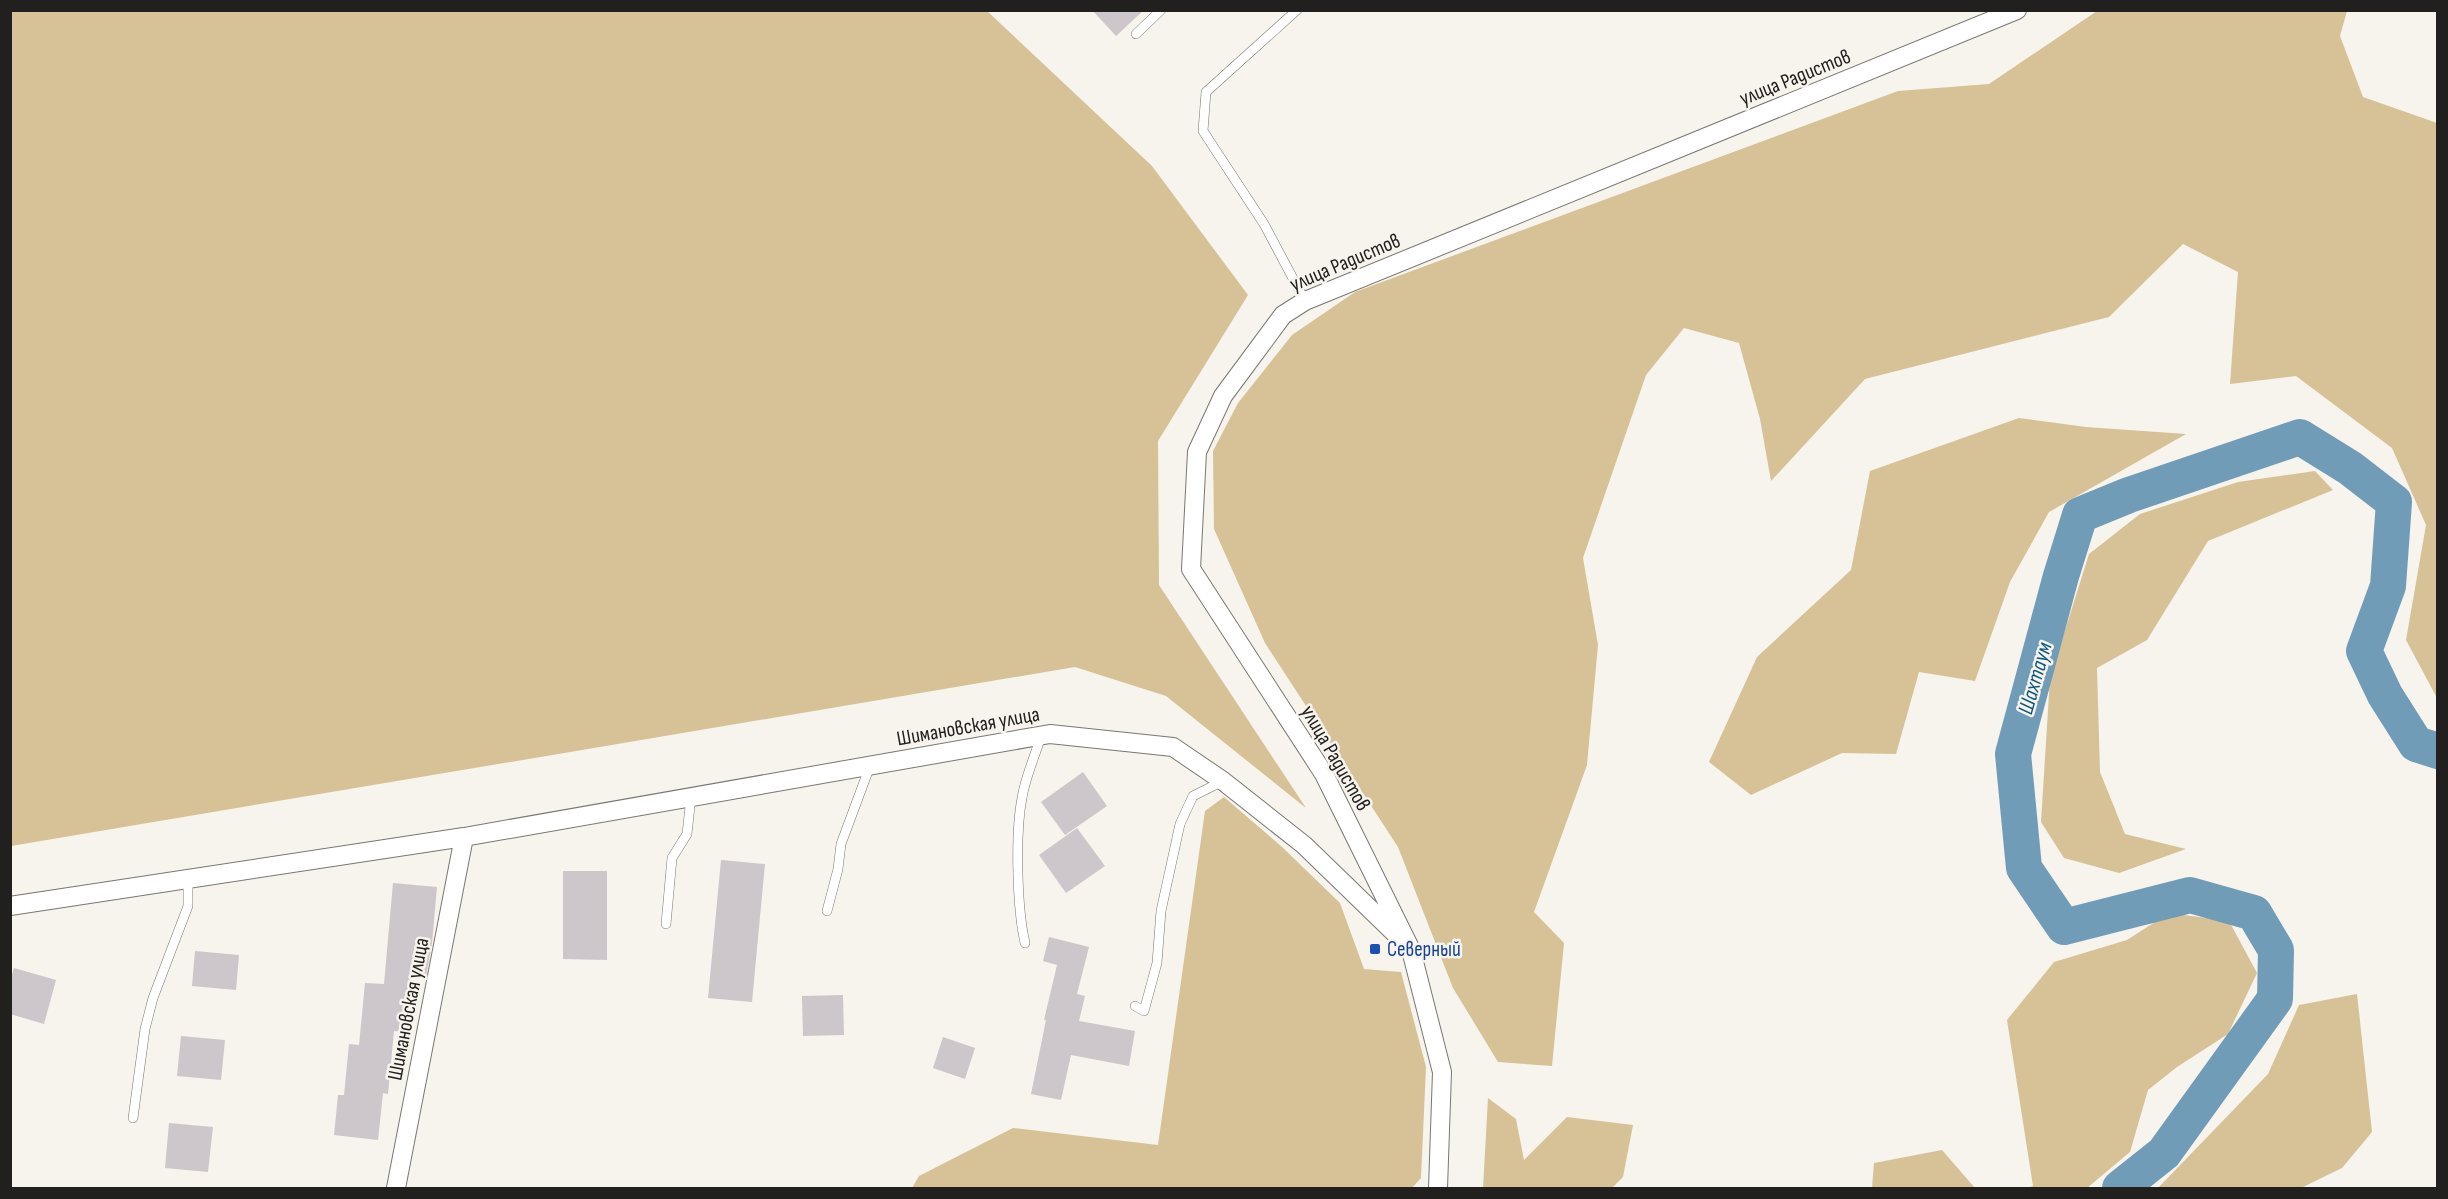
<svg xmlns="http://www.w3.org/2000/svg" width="2448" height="1199" font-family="'Sofia Sans Condensed',sans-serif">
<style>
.forest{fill:#d6c296}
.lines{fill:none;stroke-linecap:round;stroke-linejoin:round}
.river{stroke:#719cb8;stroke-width:36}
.building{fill:#cdc6cb}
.lane-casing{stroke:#797771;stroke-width:10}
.street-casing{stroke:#797771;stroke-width:20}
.lane{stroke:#fff;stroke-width:9}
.street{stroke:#fff;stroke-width:18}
.transit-dot{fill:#1a4fb4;stroke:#f7f3ed;stroke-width:2}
.labels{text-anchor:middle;stroke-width:5;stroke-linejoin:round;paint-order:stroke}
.street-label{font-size:21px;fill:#22201e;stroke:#f7f3ed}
.transit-label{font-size:21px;fill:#164399;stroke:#f7f3ed;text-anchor:start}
.water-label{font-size:22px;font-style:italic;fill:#0a587e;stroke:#f7f3ed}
</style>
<rect width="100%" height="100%" fill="#f7f3ed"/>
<path class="forest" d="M 11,10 L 987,11 L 1152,166 L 1248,295 L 1158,441 L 1159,585 L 1306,808 L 1166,696 L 1075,667 L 11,846 Z
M 2097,11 L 2347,11 L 2340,36 L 2363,97 L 2437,123 L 2437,698 L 2406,640 L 2426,525 L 2392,448 L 2296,376 L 2230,384 L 2238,272 L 2183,244 L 2109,317 L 1865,379 L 1771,481 L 1760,419 L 1739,343 L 1684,328 L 1646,375 L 1583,558 L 1598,645 L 1587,765 L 1534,912 L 1564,943 L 1552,1066 L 1498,1062 L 1453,988 L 1398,847 L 1265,643 L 1214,529 L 1213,451 L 1238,403 L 1292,335 L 1355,292 L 1898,91 L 1989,84 Z
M 2019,418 L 2086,427 L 2186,434 L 2049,512 L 2010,582 L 1975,681 L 1919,672 L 1896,754 L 1842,753 L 1751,795 L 1709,762 L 1757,657 L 1851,570 L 1870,471 Z
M 2315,471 L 2333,490 L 2208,541 L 2147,640 L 2097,668 L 2100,772 L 2125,834 L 2186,849 L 2119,873 L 2064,858 L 2041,822 L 2050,678 L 2089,554 L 2140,514 L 2238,482 Z
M 1224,797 L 1281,846 L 1340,903 L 1364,969 L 1401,972 L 1426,1067 L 1421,1178 L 1412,1188 L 912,1188 L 919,1176 L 1013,1128 L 1158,1145 L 1205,811 Z
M 2169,913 L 2229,921 L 2257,973 L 2228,1034 L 2177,1067 L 2148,1090 L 2130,1152 L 2087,1188 L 2028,1188 L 2033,1186 L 2007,1020 L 2054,962 L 2127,940 Z
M 2357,994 L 2372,1132 L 2342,1168 L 2301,1188 L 2158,1188 L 2268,1074 L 2299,1005 Z
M 1488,1098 L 1516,1119 L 1524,1160 L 1567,1117 L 1633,1125 L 1623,1177 L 1612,1188 L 1483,1188 Z
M 1942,1150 L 1975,1188 L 1872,1188 L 1874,1163 Z"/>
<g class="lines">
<path class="river" d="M 2120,1188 L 2164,1153 L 2275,999 L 2276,950 L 2254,913 L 2190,895 L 2064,927 L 2024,868 L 2013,754 L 2061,576 L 2080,515 L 2129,495 L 2300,437 L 2350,468 L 2394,502 L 2388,586 L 2364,651 L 2385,695 L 2416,744 L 2438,751"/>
</g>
<path class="building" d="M 1092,10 L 1144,10 L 1116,36 Z
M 1083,772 L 1107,806 L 1065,835 L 1041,802 Z
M 1077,828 L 1105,866 L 1066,893 L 1039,855 Z
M 721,860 L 765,864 L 752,1002 L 708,998 Z
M 563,871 L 607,871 L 607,960 L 563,959 Z
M 393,883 L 437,887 L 432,943 L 426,976 L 411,974 L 405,1032 L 394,1031 L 388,1094 L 383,1093 L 378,1140 L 334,1135 L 338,1095 L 344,1095 L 349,1044 L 359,1045 L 365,983 L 384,984 Z
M 1049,937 L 1089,947 L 1077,994 L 1085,996 L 1079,1021 L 1135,1031 L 1129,1066 L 1071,1055 L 1061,1100 L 1031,1094 L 1046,1020 L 1044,1020 L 1057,965 L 1043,961 Z
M 195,951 L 239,955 L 236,990 L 192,986 Z
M 14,968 L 56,980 L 44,1024 L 10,1014 L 10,981 Z
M 843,995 L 844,1035 L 803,1036 L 802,996 Z
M 181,1036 L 225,1040 L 221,1080 L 177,1076 Z
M 943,1037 L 975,1048 L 965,1079 L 933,1068 Z
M 169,1123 L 213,1127 L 208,1172 L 165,1168 Z"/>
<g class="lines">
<defs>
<path id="lane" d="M 1297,10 L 1206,92 L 1203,131 L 1264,224 L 1305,301
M 1136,34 L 1161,10
M 827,911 L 838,869 L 841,844 L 870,766
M 666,924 L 672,858 L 687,834 L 691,797
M 1025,943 C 1017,908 1015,834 1022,798 C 1025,778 1035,756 1041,736
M 1135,1006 L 1144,1011 L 1157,963 L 1161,911 L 1180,824 L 1193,796 L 1223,781
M 133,1118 L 145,1029 L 153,998 L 188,906 L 188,879"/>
<path id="street" d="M 10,906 L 464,837 L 1050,734 L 1173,747 L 1223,781 L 1304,845 L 1402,940
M 396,1188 L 464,837
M 1438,1188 L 1442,1072 L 1411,950 L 1324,774 L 1191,569 L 1197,452 L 1223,396 L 1283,315 L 1305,301 L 2017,10"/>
</defs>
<use href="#lane" class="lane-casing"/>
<use href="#street" class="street-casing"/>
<use href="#lane" class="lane"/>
<use href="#street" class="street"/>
</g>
<rect class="transit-dot" x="1369" y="943" width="12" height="12" rx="3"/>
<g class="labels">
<g class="street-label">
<text transform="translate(1795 77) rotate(-22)" y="7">улица Радистов</text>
<text transform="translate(1345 262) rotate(-23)" y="7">улица Радистов</text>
<text transform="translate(968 726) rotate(-10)" y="7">Шимановская улица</text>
<text transform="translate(1336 758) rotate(60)" y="7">улица Радистов</text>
<text transform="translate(408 1009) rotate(-79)" y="7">Шимановская улица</text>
</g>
<g class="transit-label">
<text x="1387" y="956">Северный</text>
</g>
<g class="water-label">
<text transform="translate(2034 678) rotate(-74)" y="8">Шахтаум</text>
</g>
</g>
<rect width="2448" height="1199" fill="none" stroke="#22201e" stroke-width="24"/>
</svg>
